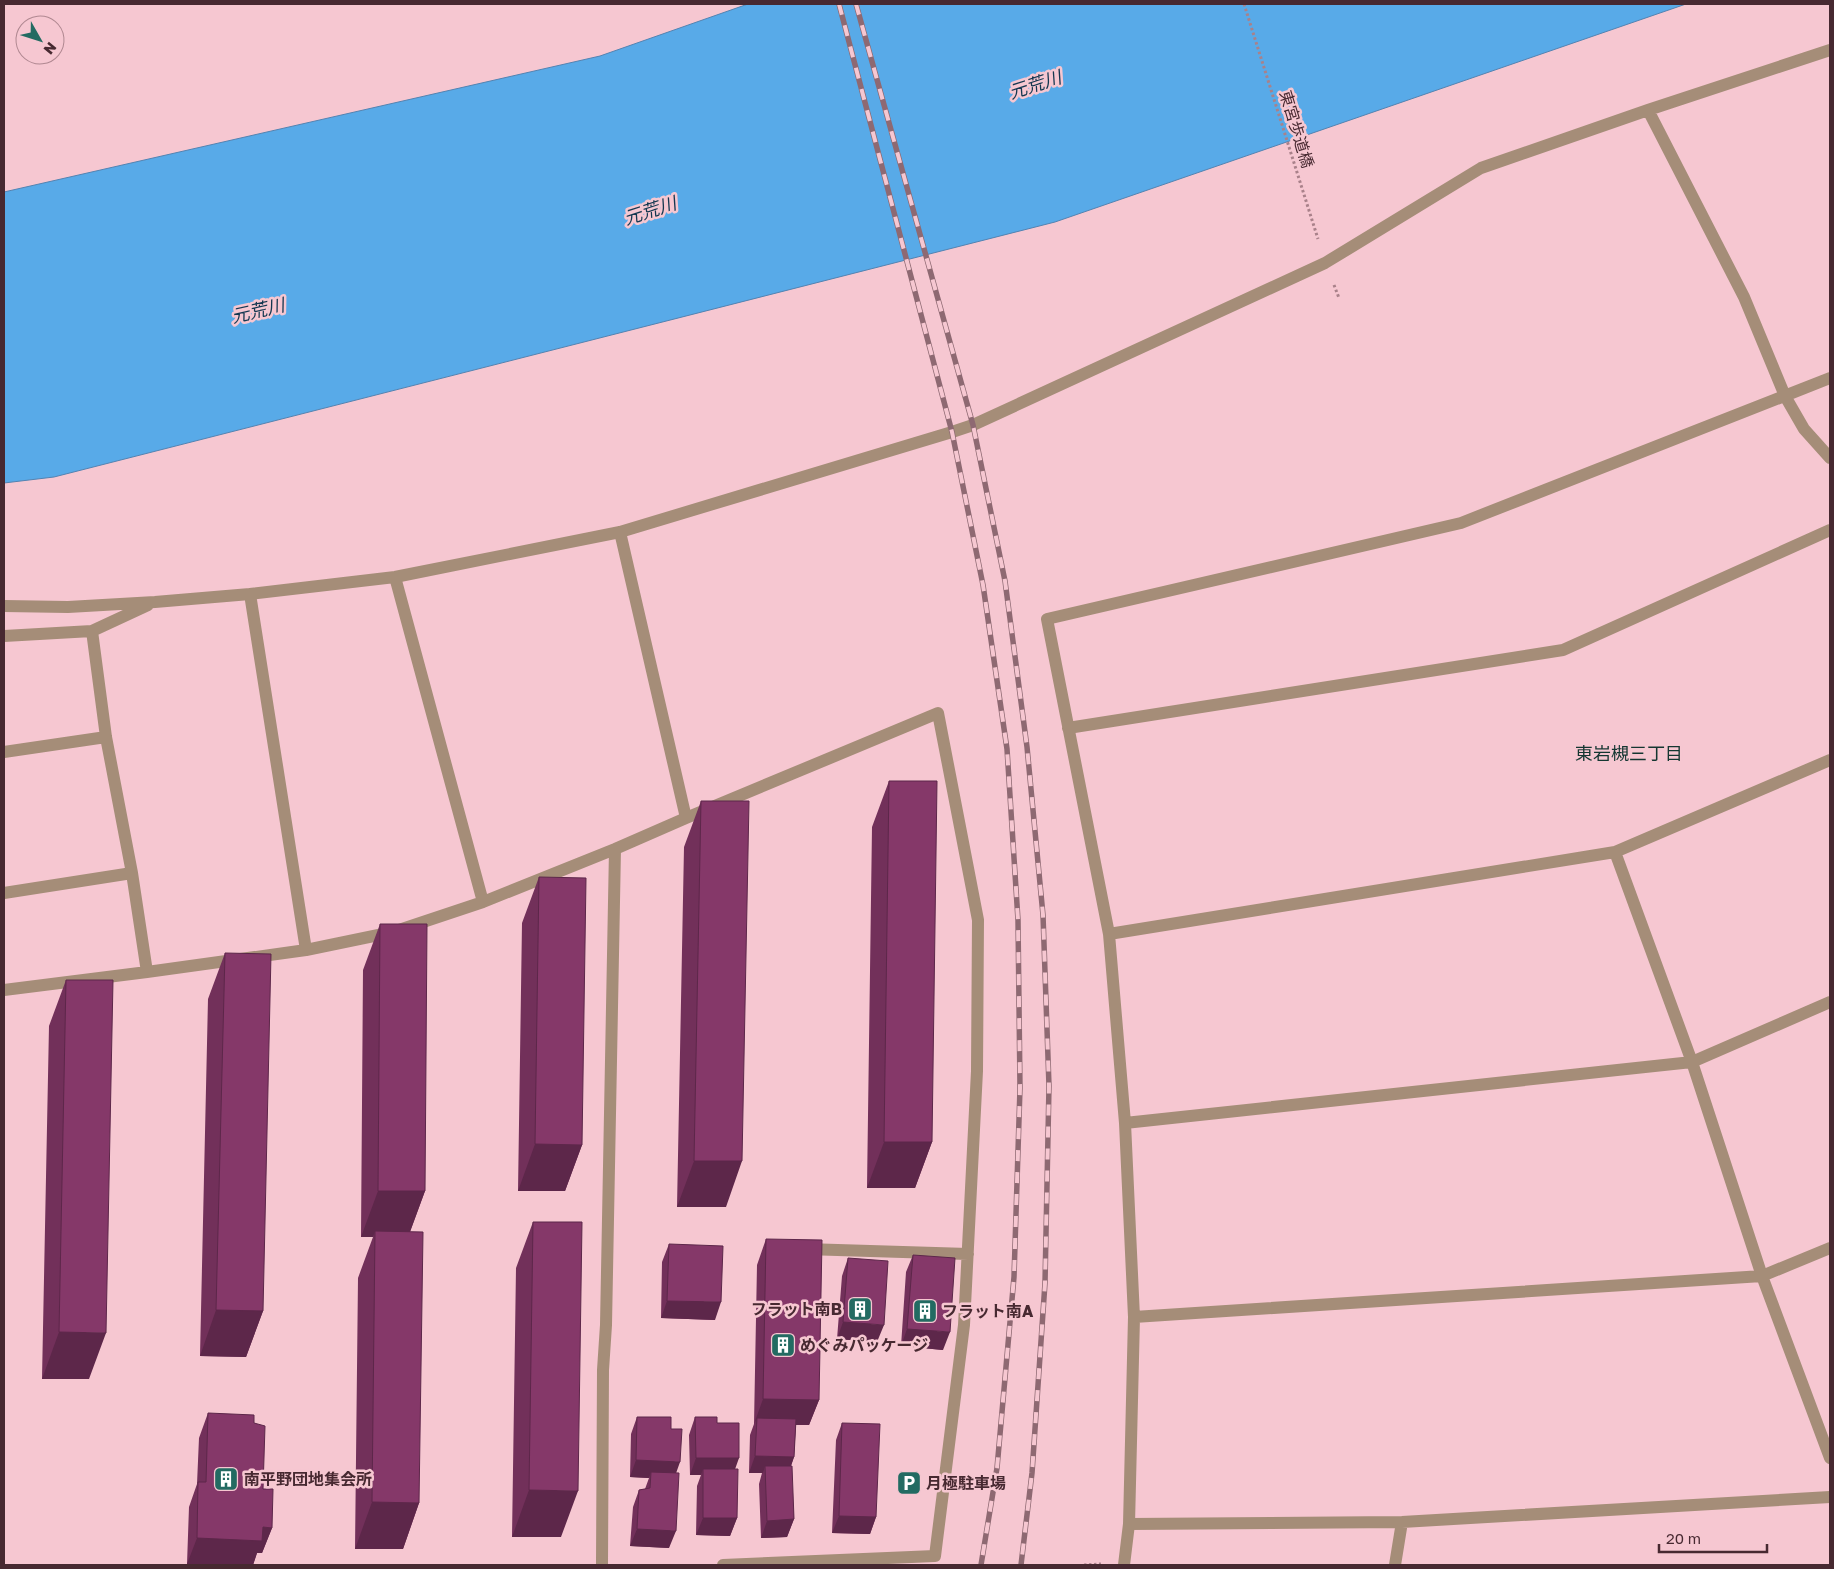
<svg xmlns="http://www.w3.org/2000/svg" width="1834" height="1569" font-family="'Golos Text','Noto Sans JP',sans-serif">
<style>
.water{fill:#58aae8;stroke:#5383b1}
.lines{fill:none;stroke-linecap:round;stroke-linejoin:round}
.path{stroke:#a9818a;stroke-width:3;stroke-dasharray:2.5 2.5;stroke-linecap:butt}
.minor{stroke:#a58d78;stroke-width:12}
.rail-casing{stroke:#8e6972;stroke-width:5.5}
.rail{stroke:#f6c7d1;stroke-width:4;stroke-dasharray:11;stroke-linecap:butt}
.wall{fill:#72305a}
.shaded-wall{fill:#5d274a}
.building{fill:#853869;stroke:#5d274a}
.labels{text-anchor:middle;stroke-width:5;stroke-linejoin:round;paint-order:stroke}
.street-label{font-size:16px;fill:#472931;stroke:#f6c7d1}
.poi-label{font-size:16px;font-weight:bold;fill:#472931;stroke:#f6c7d1;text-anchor:start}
.water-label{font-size:18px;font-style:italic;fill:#143750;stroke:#f6c7d1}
.neighbourhood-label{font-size:18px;fill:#143631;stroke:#f6c7d1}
</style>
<rect width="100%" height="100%" fill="#f6c7d1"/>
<path class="water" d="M 748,4 L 1686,4 L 1055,222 L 54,477 L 4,483 L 4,192 L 600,56 Z"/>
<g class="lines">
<path class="path" d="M 1244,4 L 1318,239
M 1334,285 L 1339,298
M 1084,1565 L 1101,1564"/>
<path class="minor" d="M 1648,110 L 1744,297 L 1785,396 L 1804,429 L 1830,458
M 620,532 L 686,818
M 395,577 L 483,902
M 250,594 L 306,950
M 4,606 L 68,607 L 155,602 L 250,594 L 395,577 L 620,532 L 952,432 L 973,425 L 1325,263 L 1481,168 L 1648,110 L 1830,50
M 92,631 L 106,737 L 132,873 L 147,972
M 4,636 L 92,631 L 148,605
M 1068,728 L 1563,650 L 1830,530
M 4,752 L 106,737
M 1615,852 L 1692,1062 L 1762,1276 L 1830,1458
M 4,893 L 132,873
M 1109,934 L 1615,852 L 1830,760
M 4,990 L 147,972 L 306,950 L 393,932 L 483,902 L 615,849 L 686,818 L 938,713 L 978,920 L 977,1071 L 964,1325 L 935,1556 L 723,1565
M 1125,1123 L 1692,1062 L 1830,1002
M 805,1249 L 968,1254
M 1134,1317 L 1762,1276 L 1830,1248
M 1129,1524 L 1402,1522 L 1830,1497
M 602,1565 L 603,1370 L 606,1325 L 615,849
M 1124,1565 L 1129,1524 L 1134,1317 L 1125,1123 L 1109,934 L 1047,619 L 1461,523 L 1830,378
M 1395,1565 L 1402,1522"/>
<defs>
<path id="rail" d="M 839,4 L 952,432 L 983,585 L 1007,749 L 1018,920 L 1020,1088 L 1014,1277 L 997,1468 L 981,1565
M 856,4 L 973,425 L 1005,581 L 1027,747 L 1043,915 L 1049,1086 L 1045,1283 L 1032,1473 L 1021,1565"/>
</defs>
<use href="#rail" class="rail-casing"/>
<use href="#rail" class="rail"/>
</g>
<path class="wall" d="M 889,781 L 932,1142 L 915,1188 L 867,1188 L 872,827 Z
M 701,801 L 726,1207 L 677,1207 L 684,847 Z
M 539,877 L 582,1145 L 565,1191 L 518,1191 L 522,923 Z
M 380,924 L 425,1191 L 410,1232 L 419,1503 L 403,1549 L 355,1549 L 358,1278 L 373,1237 L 361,1237 L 363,970 Z
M 225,953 L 263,1311 L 246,1357 L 200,1356 L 208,999 Z
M 66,980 L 89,1379 L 42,1379 L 49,1026 Z
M 533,1222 L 561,1537 L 512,1537 L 516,1268 Z
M 766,1239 L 819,1400 L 809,1425 L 796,1425 L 794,1457 L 791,1466 L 794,1519 L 787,1537 L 761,1538 L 759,1484 L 762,1473 L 749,1473 L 750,1435 L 754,1424 L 757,1265 Z
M 669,1244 L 715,1320 L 661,1318 L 662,1262 Z
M 913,1255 L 943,1350 L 901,1346 L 906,1272 Z
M 848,1258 L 877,1342 L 837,1339 L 842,1276 Z
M 208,1413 L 254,1423 L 263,1489 L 272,1528 L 262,1553 L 257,1553 L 253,1565 L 187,1564 L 189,1507 L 197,1484 L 199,1438 Z
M 637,1417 L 671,1429 L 676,1473 L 669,1548 L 630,1546 L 633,1507 L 639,1490 L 645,1489 L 649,1478 L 630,1477 L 631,1434 Z
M 695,1417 L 717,1423 L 735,1469 L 737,1518 L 730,1536 L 696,1535 L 697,1486 L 701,1475 L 690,1475 L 689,1435 Z
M 842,1423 L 876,1517 L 870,1534 L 832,1533 L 836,1440 Z"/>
<path class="shaded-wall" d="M 884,1142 L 932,1142 L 915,1188 L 867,1188 Z
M 535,1144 L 582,1145 L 565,1191 L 518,1191 Z
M 694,1161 L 742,1161 L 726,1207 L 677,1207 Z
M 378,1191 L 425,1191 L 408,1237 L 375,1231 L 373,1237 L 361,1237 Z
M 667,1301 L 721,1302 L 715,1320 L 661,1318 Z
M 216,1310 L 263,1311 L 246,1357 L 200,1356 Z
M 843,1322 L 884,1325 L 877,1342 L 837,1339 Z
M 907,1329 L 950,1332 L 943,1350 L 901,1346 Z
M 59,1332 L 106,1333 L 89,1379 L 42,1379 Z
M 763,1399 L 819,1400 L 809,1425 L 756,1424 L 757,1418 L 754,1424 Z
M 755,1456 L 794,1457 L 788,1474 L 765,1466 L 763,1473 L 749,1473 Z
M 696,1458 L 739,1458 L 733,1475 L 703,1469 L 701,1475 L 690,1475 Z
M 636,1460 L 680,1462 L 674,1479 L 651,1472 L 649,1478 L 630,1477 Z
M 529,1490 L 578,1491 L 561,1537 L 512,1537 Z
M 372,1502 L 419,1503 L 403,1549 L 355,1549 Z
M 839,1516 L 876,1517 L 870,1534 L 832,1533 Z
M 703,1518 L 737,1518 L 730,1536 L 696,1535 Z
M 794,1519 L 787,1537 L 761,1538 L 767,1521 Z
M 263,1527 L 272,1528 L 262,1553 L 257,1553 L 253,1565 L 187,1564 L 197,1538 Z
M 637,1529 L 676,1531 L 669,1548 L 630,1546 Z"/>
<path class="building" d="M 889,781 L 937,781 L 932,1142 L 884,1142 Z
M 701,801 L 749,801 L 742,1161 L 694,1161 Z
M 539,877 L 586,878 L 582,1145 L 535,1144 Z
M 380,924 L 427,924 L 425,1191 L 378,1191 Z
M 225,953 L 271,954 L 263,1311 L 216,1310 Z
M 66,980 L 113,980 L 106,1333 L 59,1332 Z
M 533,1222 L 582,1222 L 578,1491 L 529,1490 Z
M 375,1231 L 423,1232 L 419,1503 L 372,1502 Z
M 766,1239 L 822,1240 L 819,1400 L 763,1399 Z
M 669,1244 L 723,1246 L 721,1302 L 667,1301 Z
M 913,1255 L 955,1258 L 950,1332 L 907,1329 Z
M 848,1258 L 888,1261 L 884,1325 L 843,1322 Z
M 208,1413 L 254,1415 L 254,1423 L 265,1426 L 263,1489 L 273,1489 L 272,1528 L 263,1527 L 262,1541 L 197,1538 L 198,1482 L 206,1482 Z
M 637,1417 L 671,1417 L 671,1429 L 682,1429 L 680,1462 L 636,1460 Z
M 695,1417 L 717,1417 L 717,1423 L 739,1423 L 739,1458 L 696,1458 Z
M 757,1418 L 796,1419 L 794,1457 L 755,1456 Z
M 842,1423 L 880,1424 L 876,1517 L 839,1516 Z
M 765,1466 L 792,1466 L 794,1519 L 767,1521 Z
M 703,1469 L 738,1469 L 737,1518 L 703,1518 Z
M 651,1472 L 679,1473 L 676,1531 L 637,1529 L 639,1490 L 650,1488 Z"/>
<defs>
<symbol id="building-square" viewBox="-11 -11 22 22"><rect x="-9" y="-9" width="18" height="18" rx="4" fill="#236b62" stroke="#f6c7d1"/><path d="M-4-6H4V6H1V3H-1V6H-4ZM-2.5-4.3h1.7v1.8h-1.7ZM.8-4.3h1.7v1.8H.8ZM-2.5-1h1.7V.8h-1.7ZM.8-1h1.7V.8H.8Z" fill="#fff"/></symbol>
<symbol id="parking-square" viewBox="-11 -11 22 22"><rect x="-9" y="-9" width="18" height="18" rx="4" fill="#236b62" stroke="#f6c7d1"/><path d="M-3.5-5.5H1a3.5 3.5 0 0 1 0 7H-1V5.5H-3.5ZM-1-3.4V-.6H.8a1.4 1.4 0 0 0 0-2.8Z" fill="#fff"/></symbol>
</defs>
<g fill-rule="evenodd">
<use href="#building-square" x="846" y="1295" width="28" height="28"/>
<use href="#building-square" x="911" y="1297" width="28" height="28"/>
<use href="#building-square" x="769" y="1331" width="28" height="28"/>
<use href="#building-square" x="212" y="1465" width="28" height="28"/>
<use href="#parking-square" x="895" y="1469" width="28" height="28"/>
</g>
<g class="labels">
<g class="street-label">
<text transform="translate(1297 129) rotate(73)" y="6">東宮歩道橋</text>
</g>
<g class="poi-label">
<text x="842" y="1315" text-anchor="end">フラット南B</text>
<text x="942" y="1317">フラット南A</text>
<text x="800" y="1351">めぐみパッケージ</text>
<text x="244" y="1485">南平野団地集会所</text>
<text x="926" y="1489">月極駐車場</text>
</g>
<g class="water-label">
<text transform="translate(1035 85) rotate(-18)" y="6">元荒川</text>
<text transform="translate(650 211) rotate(-18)" y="6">元荒川</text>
<text transform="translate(258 311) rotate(-13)" y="6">元荒川</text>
</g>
<g class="neighbourhood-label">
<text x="1629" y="760">東岩槻三丁目</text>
</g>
</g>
<rect width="1834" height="1569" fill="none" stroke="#472931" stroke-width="10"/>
<g transform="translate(40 40) rotate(129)"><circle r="24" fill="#f6c7d1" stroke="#b08891"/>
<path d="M0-4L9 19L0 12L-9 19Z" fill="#236b62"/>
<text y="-8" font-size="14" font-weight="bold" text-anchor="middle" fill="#472931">N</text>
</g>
<path d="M1659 1544v8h108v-8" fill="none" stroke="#472931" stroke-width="2.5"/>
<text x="1666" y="1544" font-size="15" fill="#472931" stroke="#f6c7d1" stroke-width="4" paint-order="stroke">20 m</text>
</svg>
